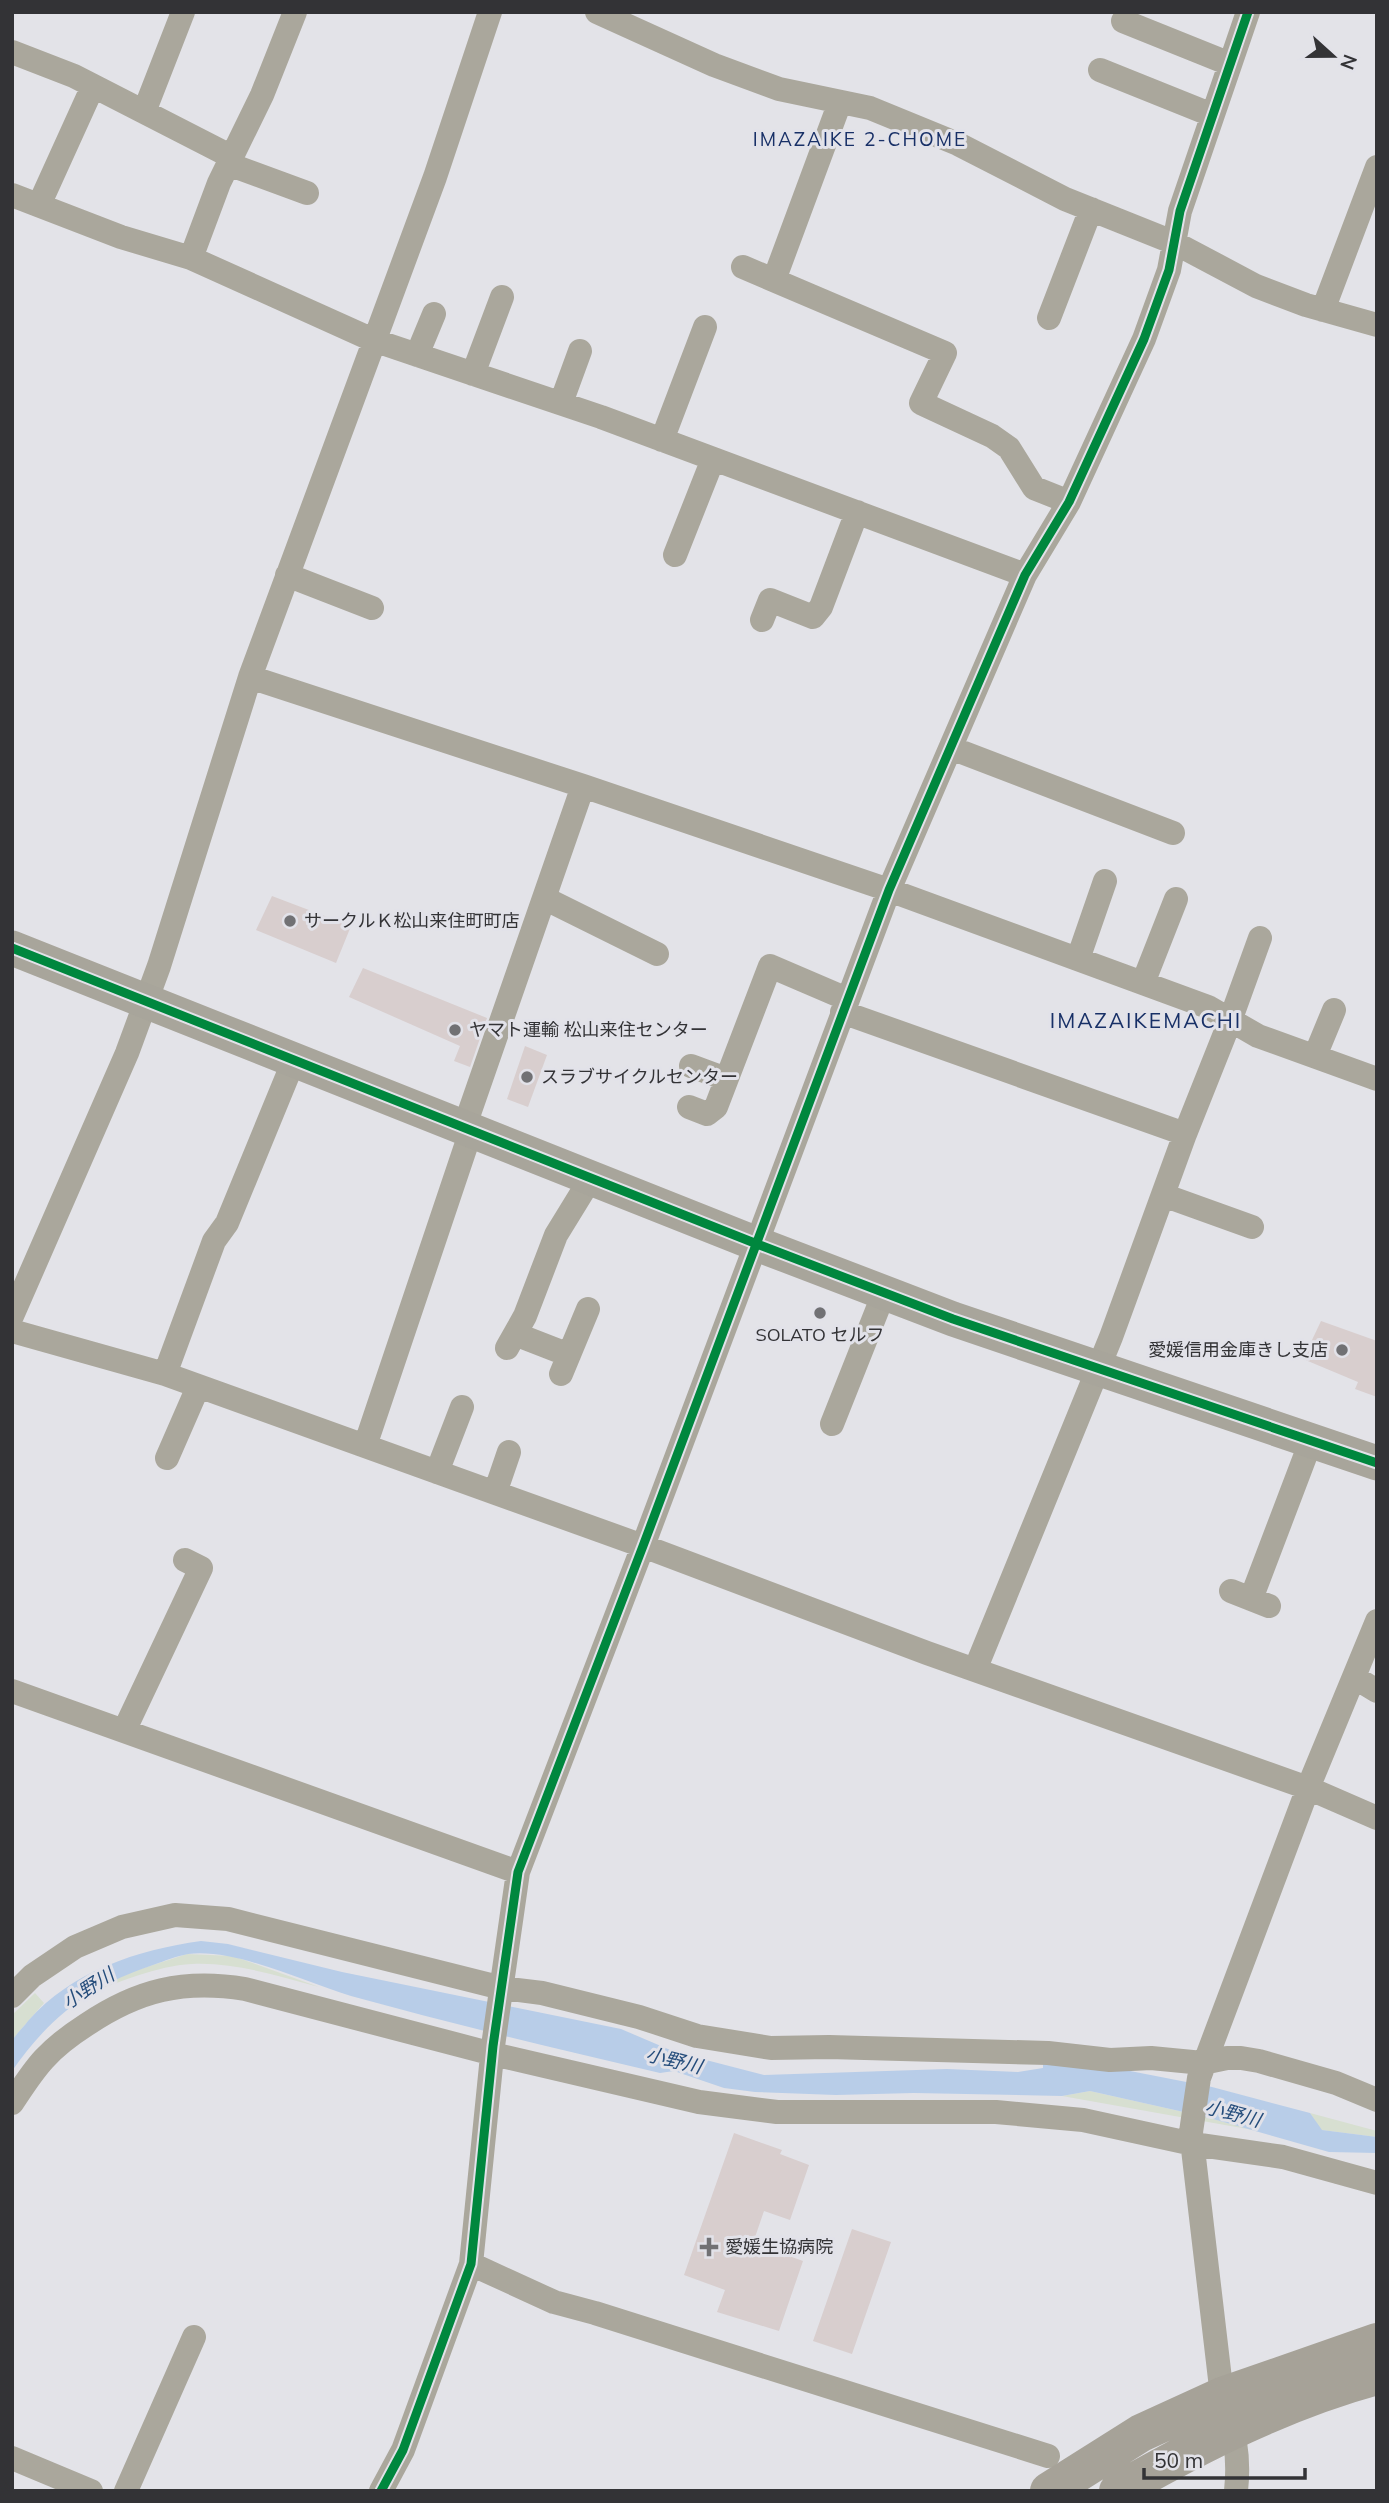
<svg xmlns="http://www.w3.org/2000/svg" width="1389" height="2503" font-family="Mulish,'Noto Sans JP',sans-serif">
<style>
.green{fill:#d7dfd1}
.water{fill:#b8cde8}
.building{fill:#d8cece}
.lines{fill:none;stroke-linecap:round;stroke-linejoin:round}
.street{stroke:#aaa79c;stroke-width:24}
.secondary{stroke:#a8a59b;stroke-width:35}
.highway{stroke:#a6a298;stroke-width:38}
.cycleway-casing{stroke:#e2e2e9;stroke-width:13}
.cycleway{stroke:#00873e;stroke-width:9}
.poi-dot{fill:#717174;stroke:#e2e2e9;stroke-width:2.5}
.labels{text-anchor:middle;stroke-width:6;stroke-linejoin:round;paint-order:stroke}
.poi-label{font-size:18px;fill:#333336;stroke:#e2e2e9;text-anchor:start}
.neighbourhood-label{font-size:19px;letter-spacing:2px;fill:#183067;stroke:#e2e2e9}
.water-label{font-size:19px;font-style:italic;fill:#244c7b;stroke:#e2e2e9}
.quarter-label{font-size:21px;letter-spacing:2px;fill:#183067;stroke:#e2e2e9}
</style>
<rect width="100%" height="100%" fill="#e3e3e8"/>
<path class="green" d="M 187,1954 L 233,1956 L 319,1987 C 278,1976 235,1962 192,1964 C 156,1966 120,1982 87,1994 L 125,1974 Z
M 35,1993 L 44,2003 L 17,2034 L 12,2043 L 12,2015 Z
M 1090,2091 L 1206,2117 L 1253,2130 L 1062,2096 Z
M 1310,2113 L 1377,2131 L 1377,2137 L 1321,2130 Z"/>
<path class="water" d="M 201,1941 L 228,1944 L 342,1972 L 621,2029 L 675,2052 L 764,2075 L 947,2069 L 1018,2072 L 1043,2068 L 1043,2062 L 1125,2070 L 1212,2087 L 1310,2113 L 1322,2130 L 1377,2137 L 1377,2153 L 1329,2152 L 1206,2117 L 1090,2091 L 1062,2096 L 914,2093 L 836,2095 L 755,2092 L 724,2088 L 674,2071 L 660,2073 C 556,2049 453,2024 351,1996 C 304,1982 236,1948 188,1954 C 177,1956 164,1961 153,1965 C 92,1985 49,2017 12,2071 C 12,2062 10,2051 12,2043 C 14,2035 23,2028 28,2021 C 72,1971 137,1950 201,1941 Z"/>
<path class="building" d="M 272,896 L 351,926 L 336,963 L 256,930 Z
M 363,968 L 487,1018 L 470,1067 L 454,1061 L 460,1046 L 349,997 Z
M 525,1046 L 547,1055 L 528,1107 L 507,1099 Z
M 1321,1321 L 1377,1341 L 1377,1397 L 1355,1389 L 1358,1382 L 1303,1359 Z
M 734,2133 L 782,2150 L 780,2154 L 809,2165 L 790,2220 L 764,2211 L 753,2243 L 803,2261 L 779,2331 L 717,2312 L 725,2290 L 684,2275 Z
M 852,2229 L 891,2242 L 852,2354 L 813,2341 Z"/>
<g class="lines">
<path class="street" d="M 597,12 L 714,65 L 779,89 L 870,108 L 958,144 L 1065,199 L 1175,243 L 1256,286 L 1306,305 L 1377,325
M 1123,21 L 1230,64
M 12,52 L 74,76 L 232,157
M 1100,70 L 1212,115
M 144,112 L 183,12
M 228,164 L 307,193
M 12,195 L 121,237 L 191,258 L 373,340 L 601,417 L 1025,575
M 39,205 L 93,86
M 191,258 L 219,183 L 262,95 L 295,12
M 743,267 L 945,353 L 921,403 L 992,436 L 1009,448 L 1034,488 L 1069,502
M 774,280 L 840,102
M 1323,310 L 1377,167
M 1049,318 L 1091,209
M 417,355 L 434,314
M 473,374 L 502,297
M 561,403 L 580,351
M 662,440 L 705,327
M 675,555 L 713,459
M 287,575 L 372,608
M 762,620 L 770,600 L 813,617 L 821,607 L 857,512
M 250,677 L 583,786 L 889,890 L 1208,1007 L 1258,1036 L 1377,1079
M 951,748 L 1173,833
M 544,898 L 657,954
M 1078,959 L 1105,881
M 1143,983 L 1176,899
M 842,1012 L 1185,1134
M 1315,1056 L 1334,1010
M 691,1066 L 726,1079
M 689,1107 L 707,1114 L 716,1107 L 770,966 L 847,999
M 464,1128 L 583,786
M 1163,1195 L 1252,1227
M 12,1316 L 127,1053 L 159,966 L 250,677 L 435,177 L 490,12
M 12,1331 L 165,1374 L 643,1546 L 927,1653 L 1308,1788 L 1377,1818
M 515,1334 L 569,1355
M 507,1348 L 525,1316 L 556,1235 L 591,1178
M 165,1374 L 214,1241 L 227,1223 L 294,1060
M 561,1374 L 588,1309
M 832,1424 L 884,1293
M 365,1446 L 471,1131
M 167,1458 L 198,1387
M 437,1472 L 462,1407
M 495,1493 L 509,1452
M 1231,1591 L 1269,1606
M 1251,1599 L 1311,1441
M 975,1670 L 1111,1337 L 1185,1134 L 1230,1021 L 1260,938
M 1354,1677 L 1377,1691
M 12,1691 L 518,1872
M 124,1731 L 201,1568 L 185,1560
M 12,1996 L 32,1976 L 75,1947 L 122,1927 L 175,1915 L 228,1919 L 502,1988 L 542,1993 L 639,2017 L 697,2036 L 771,2048 L 829,2047 L 1048,2053 L 1110,2060 L 1151,2058 L 1203,2063 L 1227,2058 L 1241,2058 L 1259,2061 L 1336,2083 L 1377,2100
M 12,2103 C 22,2088 32,2072 44,2059 C 56,2046 72,2034 86,2025 C 138,1990 183,1979 245,1989 L 493,2054 L 699,2102 L 777,2112 L 996,2112 L 1083,2120 L 1193,2144 L 1283,2157 L 1377,2183
M 471,2264 L 554,2302 L 595,2313 L 1048,2456
M 12,2458 L 91,2491
M 126,2491 L 194,2337
M 381,2491 L 403,2450 L 471,2264 L 493,2046 L 518,1872 L 643,1546 L 889,890 L 1025,575 L 1069,502 L 1144,339 L 1169,270 L 1180,211 L 1248,12
M 1236,2491 C 1240,2454 1234,2430 1222,2396 L 1191,2132 L 1199,2078 L 1308,1788 L 1377,1621"/>
<path class="secondary" d="M 12,948 L 757,1244 L 953,1319 L 1377,1463"/>
<path class="highway" d="M 1049,2491 L 1141,2433 L 1222,2396 L 1377,2342
M 1118,2491 C 1200,2444 1285,2401 1377,2376"/>
<defs>
<path id="cycleway" d="M 12,948 L 757,1244 L 953,1319 L 1377,1463
M 381,2491 L 403,2450 L 471,2264 L 493,2046 L 518,1872 L 643,1546 L 889,890 L 1025,575 L 1069,502 L 1144,339 L 1169,270 L 1180,211 L 1248,12"/>
</defs>
<use href="#cycleway" class="cycleway-casing"/>
<use href="#cycleway" class="cycleway"/>
</g>
<g class="poi-dot">
<circle cx="290" cy="921" r="7"/>
<circle cx="455" cy="1030" r="7"/>
<circle cx="527" cy="1077" r="7"/>
<circle cx="820" cy="1313" r="7"/>
<circle cx="1342" cy="1350" r="7"/>
<path d="M705.5 2236.5h7v7h7v7h-7v7h-7v-7h-7v-7h7z"/>
</g>
<g class="labels">
<g class="poi-label">
<text x="304" y="927">サークルＫ松山来住町町店</text>
<text x="469" y="1036">ヤマト運輸 松山来住センター</text>
<text x="541" y="1083">スラブサイクルセンター</text>
<text x="820" y="1341" text-anchor="middle">SOLATO セルフ</text>
<text x="1328" y="1356" text-anchor="end">愛媛信用金庫きし支店</text>
<text x="725" y="2253">愛媛生協病院</text>
</g>
<g class="neighbourhood-label">
<text x="860" y="146">IMAZAIKE 2-CHOME</text>
</g>
<g class="water-label">
<text transform="translate(88 1988) rotate(-33)" y="7">小野川</text>
<text transform="translate(674 2060) rotate(14)" y="7">小野川</text>
<text transform="translate(1233 2113) rotate(15)" y="7">小野川</text>
</g>
<g class="quarter-label">
<text x="1146" y="1028">IMAZAIKEMACHI</text>
</g>
</g>
<rect width="1389" height="2503" fill="none" stroke="#333336" stroke-width="28"/>
<g transform="translate(1333 56) rotate(111)" stroke="#e2e2e9" stroke-width="5" paint-order="stroke">
<path d="M0-5L12 26L0 18L-12 26Z" fill="#333336"/>
<text y="-10" font-size="19" font-weight="bold" text-anchor="middle" fill="#333336">N</text>
</g>
<path d="M1144 2468v10h161v-10" fill="none" stroke="#333336" stroke-width="3.5"/>
<text x="1154" y="2468" font-size="21" fill="#333336" stroke="#e2e2e9" stroke-width="5" paint-order="stroke">50 m</text>
</svg>
